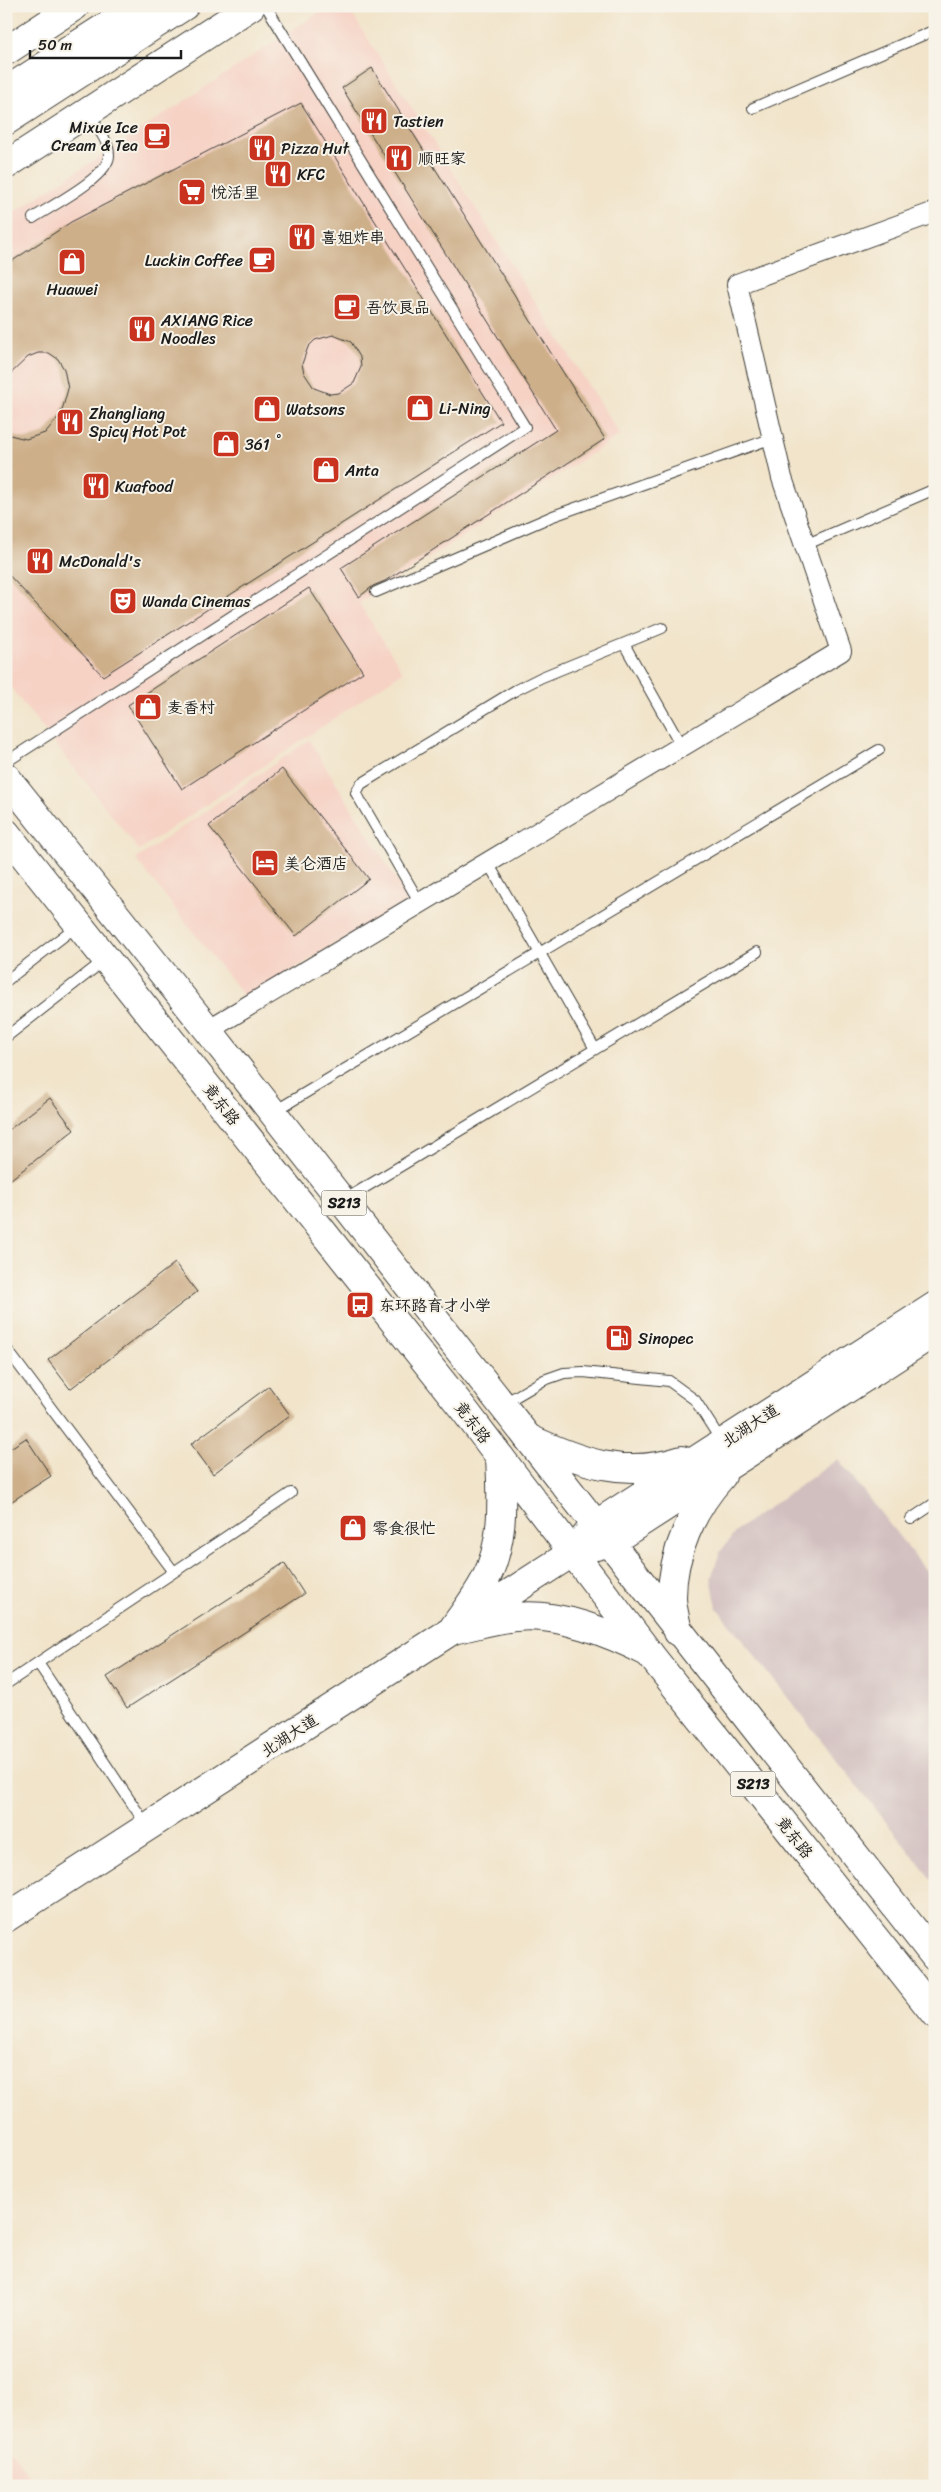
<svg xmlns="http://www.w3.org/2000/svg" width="941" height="2492" font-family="Sriracha,'LXGW WenKai TC',sans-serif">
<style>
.built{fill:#f6d2c5}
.industrial{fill:#d1bfbf}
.building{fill:#cdaf89;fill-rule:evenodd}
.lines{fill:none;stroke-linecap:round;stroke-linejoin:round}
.lane-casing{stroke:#3c3a36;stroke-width:12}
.street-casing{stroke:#3c3a36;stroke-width:22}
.secondary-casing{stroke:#3c3a36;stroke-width:30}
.primary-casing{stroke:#3c3a36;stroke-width:30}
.lane{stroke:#fff;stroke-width:10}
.street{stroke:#fff;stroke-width:20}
.secondary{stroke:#fff;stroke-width:28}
.primary{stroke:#fff;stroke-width:28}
.labels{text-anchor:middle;stroke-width:4;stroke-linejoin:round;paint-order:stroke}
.shield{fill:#f7f3e8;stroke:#5e5c59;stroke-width:1}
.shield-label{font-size:15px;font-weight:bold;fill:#1c1c1c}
.poi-label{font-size:16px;fill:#1c1c1c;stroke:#f7f3e8;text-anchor:start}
.street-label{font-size:16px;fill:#1c1c1c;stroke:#f7f3e8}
</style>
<rect width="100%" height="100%" fill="#f7f3e8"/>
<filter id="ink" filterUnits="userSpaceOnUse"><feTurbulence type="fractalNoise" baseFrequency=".02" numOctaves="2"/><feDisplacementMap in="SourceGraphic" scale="10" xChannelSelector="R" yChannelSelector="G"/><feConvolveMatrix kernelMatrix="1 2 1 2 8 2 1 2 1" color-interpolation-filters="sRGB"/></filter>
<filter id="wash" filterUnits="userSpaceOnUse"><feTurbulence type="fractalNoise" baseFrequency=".0096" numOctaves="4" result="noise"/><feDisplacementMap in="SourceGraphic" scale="20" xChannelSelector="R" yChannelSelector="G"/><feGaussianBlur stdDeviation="1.12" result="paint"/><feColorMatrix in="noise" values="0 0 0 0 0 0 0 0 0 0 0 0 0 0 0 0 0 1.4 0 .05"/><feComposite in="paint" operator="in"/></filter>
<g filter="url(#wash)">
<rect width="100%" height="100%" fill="#f1e4ca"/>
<path class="built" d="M 329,6 L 347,6 L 620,435 L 359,603 L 403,672 L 139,850 L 6,682 L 6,218 Z
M 309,740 L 409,900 L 245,998 L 136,859 Z
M 6,2443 L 36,2486 L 6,2486 Z"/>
<path class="industrial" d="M 838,1459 L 935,1582 L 935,1884 L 717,1608 L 711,1578 L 720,1552 L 738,1529 Z"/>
<g id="blocks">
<path class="building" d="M 372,68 L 605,439 L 385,581 L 373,586 L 359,597 L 341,568 L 556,430 L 342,88 Z
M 301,103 L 501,422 L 103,676 L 6,572 L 6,434 L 26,439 L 45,433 L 61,414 L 68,389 L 64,369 L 58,359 L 49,353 L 38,353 L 28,357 L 6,378 L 6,265 L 71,222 ZM 333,335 L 351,342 L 360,357 L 361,367 L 354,383 L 339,393 L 330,394 L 314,388 L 304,373 L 302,364 L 308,347 L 315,340 Z
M 309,588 L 363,672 L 182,789 L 128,705 Z
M 282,769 L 369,879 L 296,936 L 209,826 Z
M 50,1098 L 74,1130 L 6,1183 L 6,1132 Z
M 175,1263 L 197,1292 L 70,1389 L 48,1360 Z
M 269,1386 L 290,1415 L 213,1474 L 191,1444 Z
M 26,1438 L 51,1476 L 6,1505 L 6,1451 Z
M 284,1563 L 304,1594 L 127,1708 L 107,1677 Z"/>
</g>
</g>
<g filter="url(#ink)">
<use href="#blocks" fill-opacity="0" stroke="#3c3a36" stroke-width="1"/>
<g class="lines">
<defs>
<path id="lane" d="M 753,108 L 935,30
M 33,218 C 51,206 109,177 109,155 C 109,140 95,125 87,113
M 805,545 L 935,489
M 376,592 L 553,516 L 773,438
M 624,644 L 682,747
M 6,762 L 525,427 L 266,6
M 488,863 L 595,1049
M 420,903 L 356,793 L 361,784 L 516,690 L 542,677 L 662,628
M 6,981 L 78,925
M 6,1037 L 106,959
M 275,1111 L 879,750
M 344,1200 L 757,952
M 6,1348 L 174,1572 L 6,1684
M 503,1404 L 544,1380 L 564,1373 L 583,1372 L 669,1381 L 695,1400 L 722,1442
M 911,1519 L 935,1503
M 174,1572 L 291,1493
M 38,1663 L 147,1826"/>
<path id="street" d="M 208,1030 L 841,651 L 782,478 L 737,284 L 935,212"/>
<path id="secondary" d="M 528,1438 C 580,1462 625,1479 682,1460
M 500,1457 C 502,1499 505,1544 484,1582 C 475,1599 462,1615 452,1630 C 473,1626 495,1619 516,1617 C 558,1612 612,1634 649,1653
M 588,1548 L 609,1543 L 935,1332
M 678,1632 C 676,1620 672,1608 672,1597 C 672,1553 693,1508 722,1476
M 6,1918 L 572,1553 L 595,1525 L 935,1306"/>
<path id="primary" d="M 6,51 L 75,6
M 6,91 L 138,6
M 6,121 L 184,6
M 6,165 L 251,6
M 6,777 L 208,1030 L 935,1957
M 6,833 L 465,1411 L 649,1653 L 935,2014"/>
</defs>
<use href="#lane" class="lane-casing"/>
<use href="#street" class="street-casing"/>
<use href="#secondary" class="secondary-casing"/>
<use href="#primary" class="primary-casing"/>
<use href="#lane" class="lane"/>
<use href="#street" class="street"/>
<use href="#secondary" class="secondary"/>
<use href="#primary" class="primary"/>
</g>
</g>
<defs>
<symbol id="restaurant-square" viewBox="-11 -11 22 22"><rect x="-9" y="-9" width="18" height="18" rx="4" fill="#c8321e" stroke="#f7f3e8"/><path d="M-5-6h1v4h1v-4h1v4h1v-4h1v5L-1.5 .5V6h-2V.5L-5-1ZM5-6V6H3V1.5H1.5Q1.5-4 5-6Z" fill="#fff"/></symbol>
<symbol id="cafe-square" viewBox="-11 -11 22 22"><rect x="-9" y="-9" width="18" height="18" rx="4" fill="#c8321e" stroke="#f7f3e8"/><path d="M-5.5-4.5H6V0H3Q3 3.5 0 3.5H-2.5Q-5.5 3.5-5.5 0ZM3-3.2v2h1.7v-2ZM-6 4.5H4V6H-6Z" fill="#fff"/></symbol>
<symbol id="supermarket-square" viewBox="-11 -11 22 22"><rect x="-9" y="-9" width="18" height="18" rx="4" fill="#c8321e" stroke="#f7f3e8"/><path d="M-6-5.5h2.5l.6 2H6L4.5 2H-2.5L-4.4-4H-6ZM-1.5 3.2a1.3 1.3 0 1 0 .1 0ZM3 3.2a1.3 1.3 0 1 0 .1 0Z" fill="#fff"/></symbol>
<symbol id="shop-square" viewBox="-11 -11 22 22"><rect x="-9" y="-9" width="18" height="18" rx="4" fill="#c8321e" stroke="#f7f3e8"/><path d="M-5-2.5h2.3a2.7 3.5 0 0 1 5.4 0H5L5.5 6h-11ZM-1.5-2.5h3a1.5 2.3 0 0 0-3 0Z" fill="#fff"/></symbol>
<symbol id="theatre-square" viewBox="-11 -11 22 22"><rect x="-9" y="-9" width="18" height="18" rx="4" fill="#c8321e" stroke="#f7f3e8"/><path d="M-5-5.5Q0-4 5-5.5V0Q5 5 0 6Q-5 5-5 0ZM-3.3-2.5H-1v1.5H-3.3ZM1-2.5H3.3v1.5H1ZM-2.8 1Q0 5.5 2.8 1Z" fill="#fff"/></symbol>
<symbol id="hotel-square" viewBox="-11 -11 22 22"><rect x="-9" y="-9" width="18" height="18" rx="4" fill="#c8321e" stroke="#f7f3e8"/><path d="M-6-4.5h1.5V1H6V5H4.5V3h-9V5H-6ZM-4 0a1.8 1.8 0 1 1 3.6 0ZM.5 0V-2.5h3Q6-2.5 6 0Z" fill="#fff"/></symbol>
<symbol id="bus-square" viewBox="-11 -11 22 22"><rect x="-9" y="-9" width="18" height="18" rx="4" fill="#c8321e" stroke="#f7f3e8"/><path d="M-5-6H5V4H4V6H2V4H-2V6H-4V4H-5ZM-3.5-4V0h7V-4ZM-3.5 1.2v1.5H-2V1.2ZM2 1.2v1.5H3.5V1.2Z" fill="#fff"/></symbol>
<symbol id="fuel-square" viewBox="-11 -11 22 22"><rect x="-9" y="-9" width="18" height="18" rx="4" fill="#c8321e" stroke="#f7f3e8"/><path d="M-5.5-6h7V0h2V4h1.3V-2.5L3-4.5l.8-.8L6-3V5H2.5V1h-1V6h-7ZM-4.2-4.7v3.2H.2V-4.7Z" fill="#fff"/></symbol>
</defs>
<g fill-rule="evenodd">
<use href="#restaurant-square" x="358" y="105" width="32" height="32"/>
<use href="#cafe-square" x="141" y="120" width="32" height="32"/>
<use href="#restaurant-square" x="246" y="132" width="32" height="32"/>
<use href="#restaurant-square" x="383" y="142" width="32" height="32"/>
<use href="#restaurant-square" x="262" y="158" width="32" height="32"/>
<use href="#supermarket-square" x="176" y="176" width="32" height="32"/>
<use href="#restaurant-square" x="286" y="221" width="32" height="32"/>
<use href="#cafe-square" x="246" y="244" width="32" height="32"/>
<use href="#shop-square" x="56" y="246" width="32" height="32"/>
<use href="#cafe-square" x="331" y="291" width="32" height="32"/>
<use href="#restaurant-square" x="126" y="313" width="32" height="32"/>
<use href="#shop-square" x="404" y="392" width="32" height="32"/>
<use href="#shop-square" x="251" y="393" width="32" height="32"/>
<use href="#restaurant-square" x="54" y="406" width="32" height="32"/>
<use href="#shop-square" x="210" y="428" width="32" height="32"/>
<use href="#shop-square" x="310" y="454" width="32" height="32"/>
<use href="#restaurant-square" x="80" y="470" width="32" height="32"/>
<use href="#restaurant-square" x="24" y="545" width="32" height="32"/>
<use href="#theatre-square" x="107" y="585" width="32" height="32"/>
<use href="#shop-square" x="132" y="691" width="32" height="32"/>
<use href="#hotel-square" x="249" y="847" width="32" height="32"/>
<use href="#bus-square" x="344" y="1289" width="32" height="32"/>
<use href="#fuel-square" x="603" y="1322" width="32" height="32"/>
<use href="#shop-square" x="337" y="1512" width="32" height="32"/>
</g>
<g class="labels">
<g class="shield">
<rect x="321.5" y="1190.5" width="45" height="25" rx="4"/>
<rect x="730.5" y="1771.5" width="45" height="25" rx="4"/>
</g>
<g class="shield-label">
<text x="344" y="1208">S213</text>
<text x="753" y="1789">S213</text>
</g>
<g class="poi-label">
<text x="393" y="127">Tastien</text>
<text x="138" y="133" text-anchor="end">Mixue Ice<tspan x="138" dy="18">Cream &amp; Tea</tspan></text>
<text x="281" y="154">Pizza Hut</text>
<text x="418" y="164">顺旺家</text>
<text x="297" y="180">KFC</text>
<text x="211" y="198">悦活里</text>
<text x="321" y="243">喜姐炸串</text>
<text x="243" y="266" text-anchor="end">Luckin Coffee</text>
<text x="72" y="295" text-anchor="middle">Huawei</text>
<text x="366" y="313">吾饮良品</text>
<text x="161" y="326">AXIANG Rice<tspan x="161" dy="18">Noodles</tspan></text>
<text x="439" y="414">Li-Ning</text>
<text x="286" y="415">Watsons</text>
<text x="89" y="419">Zhangliang<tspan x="89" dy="18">Spicy Hot Pot</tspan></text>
<text x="245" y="450">361˚</text>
<text x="345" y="476">Anta</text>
<text x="115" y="492">Kuafood</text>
<text x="59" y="567">McDonald's</text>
<text x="142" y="607">Wanda Cinemas</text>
<text x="167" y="713">麦香村</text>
<text x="284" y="869">美仑酒店</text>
<text x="379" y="1311">东环路育才小学</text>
<text x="638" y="1344">Sinopec</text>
<text x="372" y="1534">零食很忙</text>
</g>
<g class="street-label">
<text transform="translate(222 1104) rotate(52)" y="6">竟东路</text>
<text transform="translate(473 1422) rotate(53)" y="6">竟东路</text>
<text transform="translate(750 1425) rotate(-33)" y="6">北湖大道</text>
<text transform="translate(289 1735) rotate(-33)" y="6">北湖大道</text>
<text transform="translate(795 1837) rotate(52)" y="6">竟东路</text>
</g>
</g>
<rect width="941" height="2492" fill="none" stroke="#f7f3e8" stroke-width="25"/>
<path d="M30 50v8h151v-8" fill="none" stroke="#1c1c1c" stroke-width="2.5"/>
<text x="38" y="50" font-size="15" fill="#1c1c1c" stroke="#f7f3e8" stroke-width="4" paint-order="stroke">50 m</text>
</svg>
